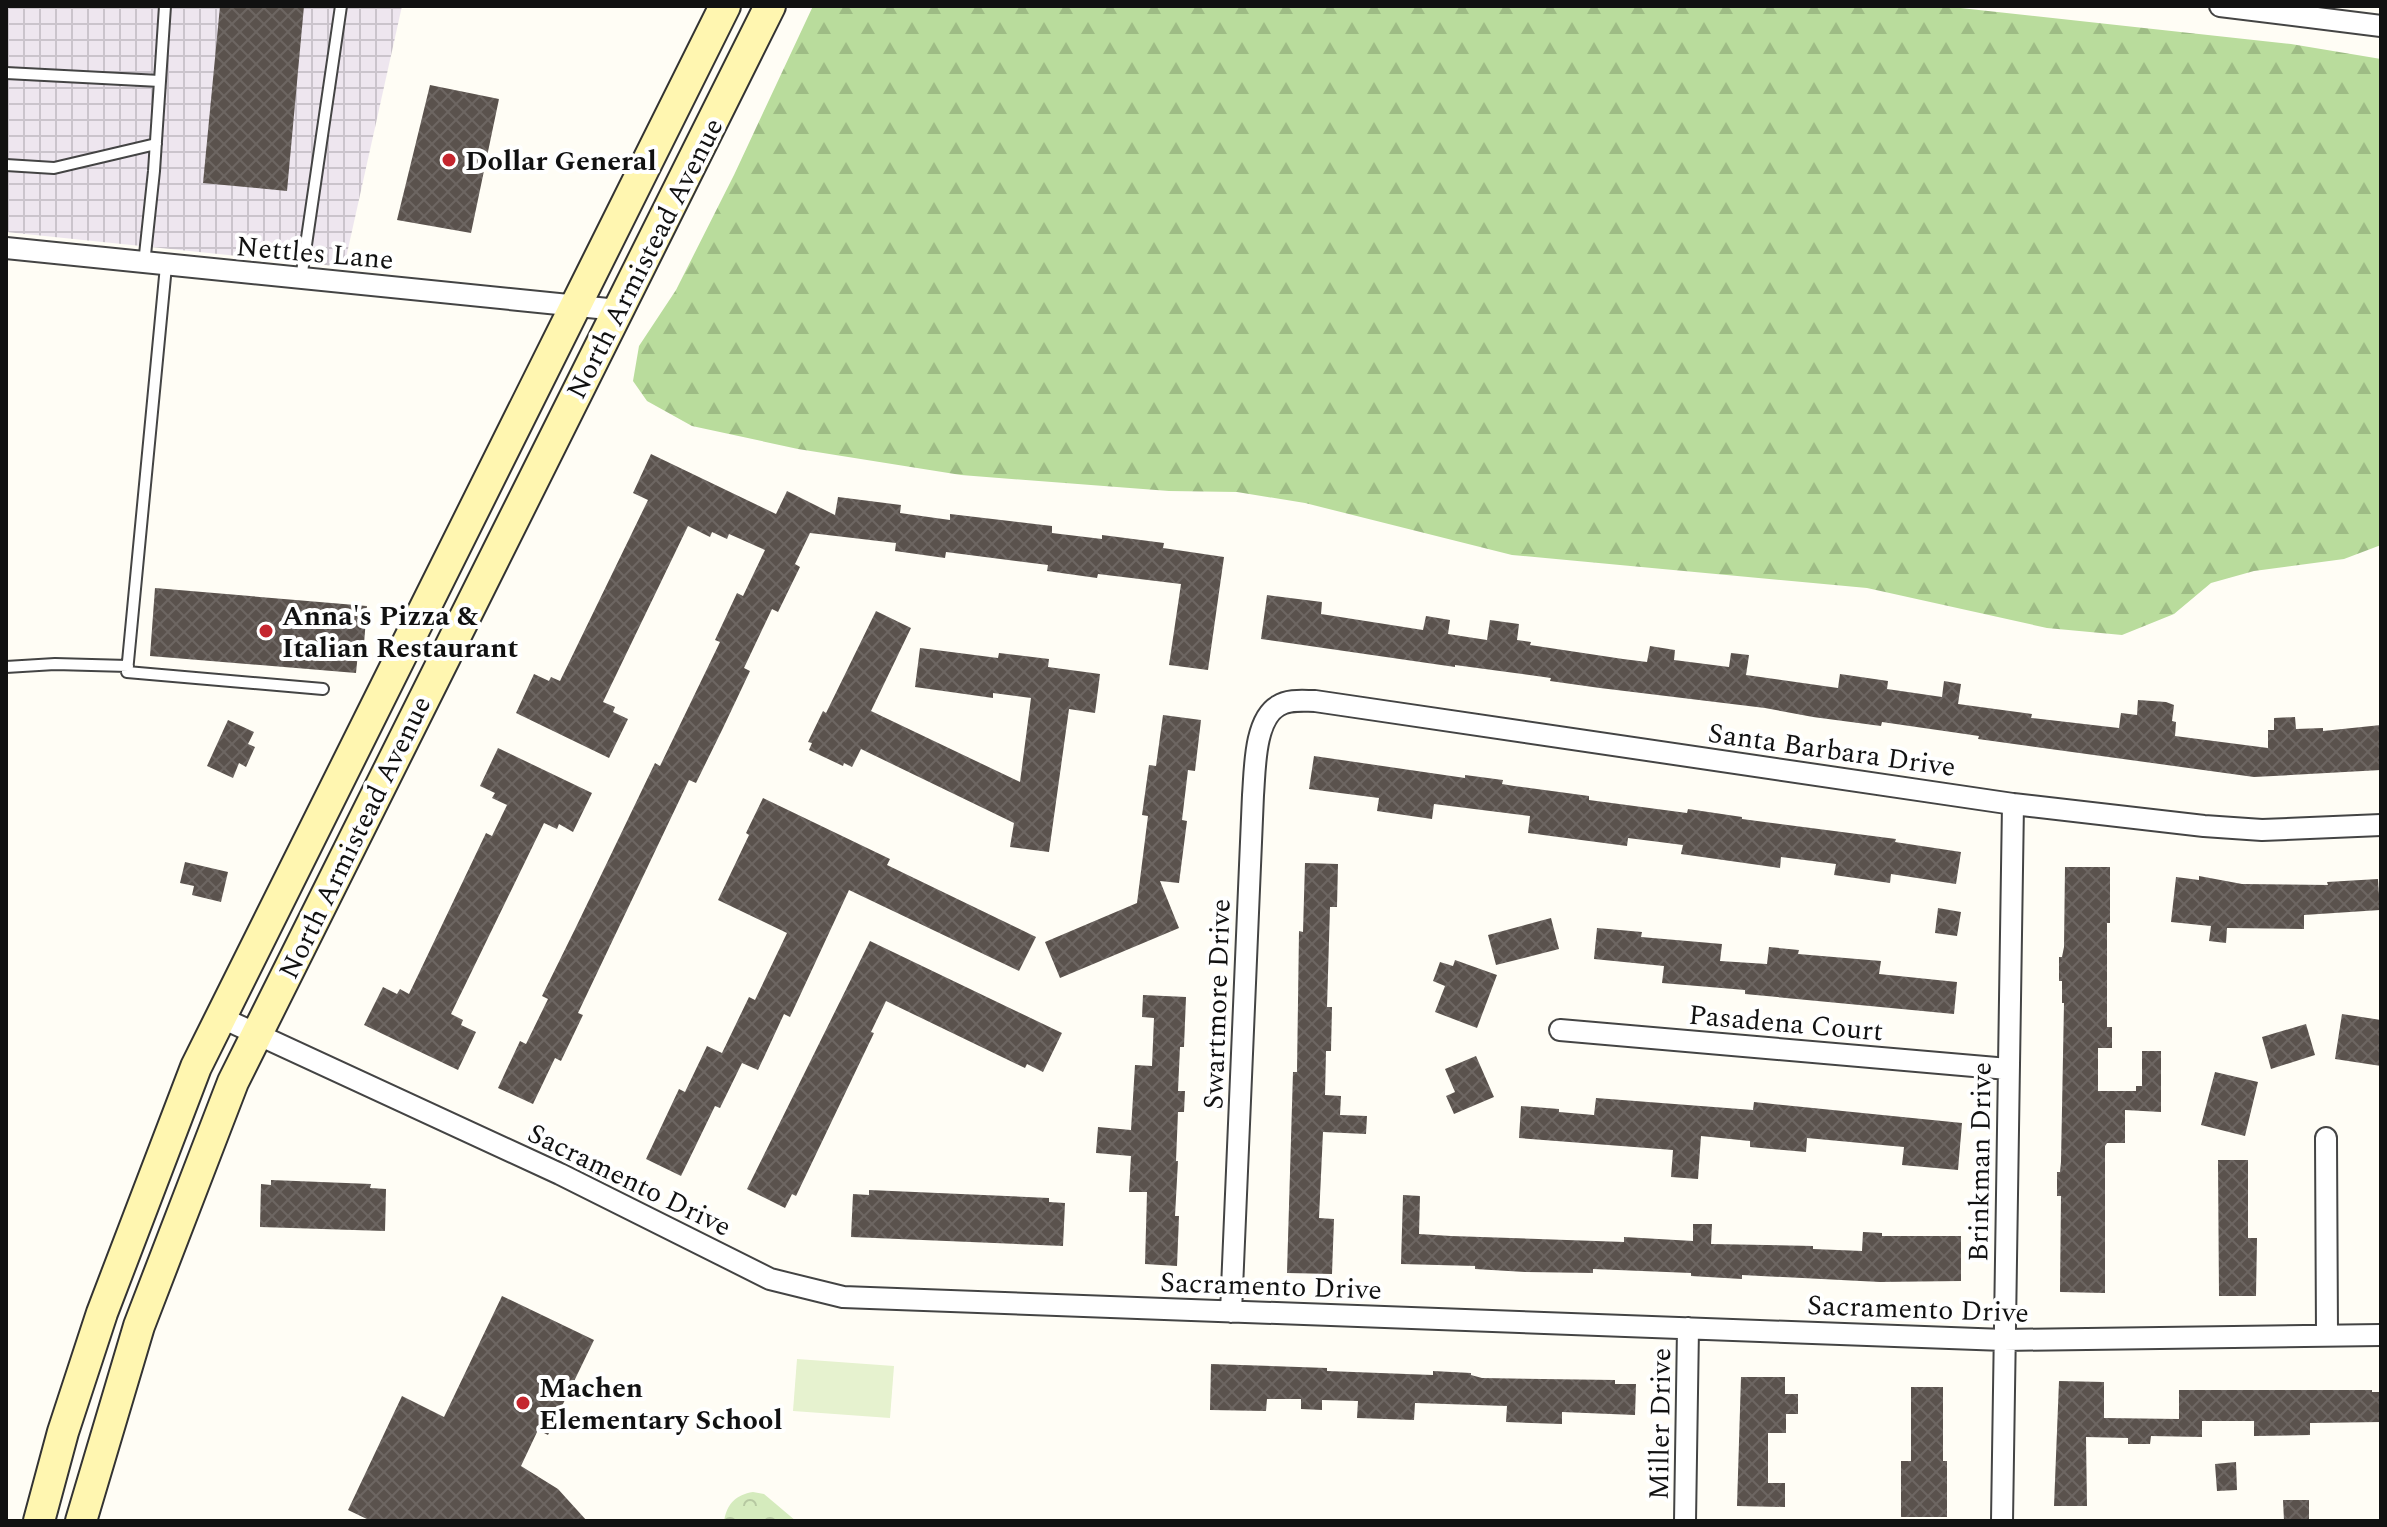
<svg xmlns="http://www.w3.org/2000/svg" width="2387" height="1527" font-family="Spectral,serif">
<style>
.industrial{fill:url(#industrial-grid)}
.forest{fill:url(#forest-firs)}
.park{fill:url(#park-crowns)}
.pitch{fill:#e6f2cf}
.building{fill:url(#building-cross-hatch)}
.lines{fill:none;stroke-linecap:round;stroke-linejoin:round}
.lane-casing{stroke:#444;stroke-width:14}
.street-casing{stroke:#444;stroke-width:24}
.secondary-casing{stroke:#333;stroke-width:34}
.lane{stroke:#fff;stroke-width:10}
.street{stroke:#fff;stroke-width:20}
.secondary{stroke:#fff6b0;stroke-width:30}
.poi-dot{fill:#c4262e;stroke:#fff;stroke-width:3}
.labels{text-anchor:middle;stroke-width:8;stroke-linejoin:round;paint-order:stroke}
.poi-label{font-size:28px;font-weight:bold;fill:#111;stroke:#fff;text-anchor:start}
.street-label{font-size:28px;fill:#111;stroke:#fff}
</style>
<defs>
<pattern id="industrial-grid" width="8" height="8" patternUnits="userSpaceOnUse" patternTransform="scale(2)"><rect width="8" height="8" fill="#eee6ef"/><path d="M0 4h8M4 0v8" fill="none" stroke="#cbc4cc"/></pattern>
<pattern id="forest-firs" width="22" height="20" patternUnits="userSpaceOnUse" patternTransform="scale(2)"><rect width="22" height="20" fill="#b9dc9c"/><path d="M5 1l3.5 6h-7zM16 11l3.5 6h-7z" fill="#9ebc85"/></pattern>
<pattern id="park-crowns" width="20" height="18" patternUnits="userSpaceOnUse" patternTransform="scale(2)"><rect width="20" height="18" fill="#d5ebbd"/><path d="M2 6a3 3 0 1 1 6 0M12 15a3 3 0 1 1 6 0" fill="none" stroke="#b6c8a1"/></pattern>
<pattern id="building-cross-hatch" width="8" height="8" patternUnits="userSpaceOnUse" patternTransform="scale(2)"><rect width="8" height="8" fill="#5a524d"/><path d="M0 0l8 8M0 8l8-8" fill="none" stroke="#6d6662"/></pattern>
</defs>
<rect width="100%" height="100%" fill="#fffdf5"/>
<path class="industrial" d="M 6,6 L 402,6 L 344,267 L 6,232 Z"/>
<path class="forest" d="M 813,6 L 1942,6 L 2291,44 L 2381,59 L 2381,545 L 2344,559 L 2254,571 L 2211,583 L 2174,614 L 2122,635 L 2047,628 L 1867,588 L 1512,555 L 1305,503 L 1237,492 L 1169,491 L 961,475 L 798,449 L 692,426 L 647,401 L 633,381 L 639,346 L 676,290 L 734,175 Z"/>
<path class="park" d="M 753,1492 L 764,1494 L 796,1521 L 724,1521 C 727,1503 736,1495 753,1492 Z"/>
<path class="pitch" d="M 797,1359 L 894,1366 L 890,1418 L 793,1411 Z"/>
<path class="building" d="M 220,6 L 304,6 L 287,191 L 203,183 Z
M 430,85 L 499,99 L 471,233 L 397,220 Z
M 651,454 L 776,514 L 787,491 L 835,515 L 838,497 L 901,505 L 900,513 L 950,520 L 950,514 L 1052,526 L 1052,533 L 1102,539 L 1102,535 L 1164,543 L 1163,548 L 1224,557 L 1208,670 L 1169,665 L 1181,584 L 1098,574 L 1097,578 L 1047,571 L 1048,565 L 977,556 L 946,552 L 945,558 L 895,551 L 896,543 L 810,533 L 795,564 L 800,567 L 778,612 L 772,609 L 744,668 L 750,671 L 723,728 L 696,783 L 689,780 L 578,1013 L 583,1015 L 561,1061 L 555,1058 L 533,1104 L 498,1088 L 520,1041 L 526,1044 L 548,999 L 542,996 L 577,925 L 655,763 L 660,766 L 720,642 L 715,640 L 737,593 L 743,596 L 765,550 L 729,534 L 727,539 L 712,532 L 710,537 L 688,526 L 603,702 L 615,707 L 613,712 L 628,719 L 609,758 L 516,713 L 534,674 L 549,681 L 551,677 L 560,681 L 648,500 L 633,493 Z
M 155,588 L 367,606 L 364,644 L 359,643 L 356,673 L 150,656 Z
M 1267,595 L 1322,602 L 1321,614 L 1423,630 L 1426,616 L 1450,620 L 1448,634 L 1487,640 L 1490,620 L 1519,624 L 1517,640 L 1531,642 L 1530,645 L 1623,659 L 1647,662 L 1650,646 L 1675,650 L 1674,660 L 1729,667 L 1731,653 L 1749,655 L 1746,675 L 1838,688 L 1840,674 L 1888,681 L 1887,689 L 1942,697 L 1944,681 L 1961,684 L 1958,704 L 2032,714 L 2031,718 L 2119,728 L 2121,713 L 2137,715 L 2138,700 L 2166,702 L 2174,705 L 2172,721 L 2176,722 L 2175,736 L 2268,748 L 2268,730 L 2274,730 L 2274,718 L 2295,717 L 2296,729 L 2323,728 L 2323,731 L 2381,725 L 2381,770 L 2254,777 L 1978,739 L 1979,736 L 1882,722 L 1881,726 L 1813,717 L 1765,708 L 1600,688 L 1550,681 L 1551,678 L 1455,665 L 1455,667 L 1261,639 Z
M 876,611 L 911,628 L 871,711 L 1020,782 L 1031,698 L 993,693 L 993,698 L 915,687 L 920,648 L 998,658 L 999,653 L 1049,659 L 1048,667 L 1100,674 L 1095,713 L 1069,709 L 1049,852 L 1010,847 L 1014,823 L 861,749 L 852,767 L 844,763 L 843,766 L 809,750 L 812,743 L 808,742 L 823,711 L 826,713 Z
M 1163,715 L 1201,720 L 1195,771 L 1188,770 L 1182,820 L 1187,821 L 1179,883 L 1160,881 L 1179,928 L 1060,978 L 1045,942 L 1137,903 L 1148,816 L 1142,815 L 1149,765 L 1156,766 Z
M 228,720 L 254,732 L 248,744 L 255,747 L 246,767 L 239,763 L 233,778 L 207,766 Z
M 498,748 L 592,793 L 573,832 L 559,824 L 557,829 L 544,823 L 451,1014 L 463,1020 L 461,1025 L 476,1032 L 458,1070 L 364,1025 L 383,987 L 397,994 L 400,989 L 409,994 L 486,833 L 492,836 L 507,805 L 492,798 L 495,793 L 480,786 Z
M 1314,756 L 1465,778 L 1465,775 L 1503,780 L 1502,784 L 1514,786 L 1589,796 L 1589,800 L 1687,813 L 1688,809 L 1742,817 L 1742,819 L 1896,839 L 1895,842 L 1961,852 L 1956,884 L 1891,874 L 1890,883 L 1834,875 L 1836,864 L 1781,857 L 1780,868 L 1681,854 L 1683,845 L 1628,838 L 1627,846 L 1528,833 L 1530,816 L 1434,804 L 1432,819 L 1377,811 L 1379,798 L 1309,789 Z
M 763,798 L 890,859 L 887,865 L 1036,937 L 1019,971 L 849,890 L 790,1017 L 784,1014 L 758,1070 L 742,1063 L 720,1108 L 715,1106 L 681,1176 L 646,1159 L 679,1089 L 685,1092 L 707,1046 L 722,1053 L 749,997 L 755,1000 L 787,933 L 718,900 L 749,835 L 746,833 Z
M 185,862 L 228,872 L 221,902 L 192,895 L 194,886 L 180,883 Z
M 1305,863 L 1338,864 L 1337,907 L 1330,907 L 1327,1007 L 1332,1007 L 1331,1051 L 1326,1051 L 1325,1095 L 1341,1096 L 1340,1115 L 1367,1116 L 1366,1134 L 1323,1132 L 1319,1218 L 1334,1219 L 1332,1274 L 1287,1273 L 1293,1072 L 1297,1072 L 1299,931 L 1303,932 Z
M 2065,867 L 2110,867 L 2110,923 L 2107,923 L 2107,1027 L 2112,1027 L 2112,1048 L 2098,1048 L 2098,1091 L 2136,1091 L 2136,1086 L 2142,1086 L 2142,1051 L 2161,1051 L 2161,1112 L 2125,1110 L 2125,1143 L 2107,1143 L 2105,1146 L 2105,1293 L 2060,1292 L 2061,1196 L 2057,1196 L 2057,1172 L 2060,1172 L 2061,1162 L 2064,1003 L 2062,1003 L 2062,981 L 2059,981 L 2059,957 L 2062,957 L 2064,947 Z
M 2199,876 L 2242,884 L 2328,885 L 2327,882 L 2378,879 L 2380,910 L 2304,915 L 2304,929 L 2227,928 L 2226,943 L 2209,941 L 2211,926 L 2171,922 L 2176,877 L 2199,880 Z
M 1938,908 L 1961,912 L 1957,936 L 1935,933 Z
M 1551,918 L 1559,949 L 1496,965 L 1488,935 Z
M 1597,928 L 1642,932 L 1641,937 L 1722,944 L 1720,961 L 1767,964 L 1769,947 L 1799,950 L 1798,954 L 1881,961 L 1879,974 L 1957,982 L 1954,1014 L 1745,994 L 1745,990 L 1662,983 L 1664,966 L 1594,959 Z
M 870,941 L 1062,1033 L 1043,1072 L 1027,1064 L 1025,1068 L 886,1001 L 871,1032 L 874,1033 L 796,1196 L 792,1194 L 785,1208 L 747,1189 Z
M 1455,960 L 1497,975 L 1477,1028 L 1435,1012 L 1445,986 L 1433,981 L 1440,962 L 1453,966 Z
M 1143,995 L 1186,997 L 1184,1047 L 1180,1047 L 1178,1091 L 1185,1091 L 1184,1112 L 1178,1112 L 1176,1161 L 1178,1161 L 1175,1216 L 1179,1216 L 1177,1266 L 1145,1264 L 1147,1192 L 1129,1192 L 1131,1156 L 1096,1153 L 1098,1127 L 1131,1130 L 1135,1065 L 1152,1066 L 1154,1018 L 1142,1017 Z
M 2342,1014 L 2381,1020 L 2381,1066 L 2335,1059 Z
M 2306,1024 L 2315,1055 L 2271,1069 L 2262,1037 Z
M 1476,1056 L 1494,1097 L 1454,1114 L 1446,1096 L 1455,1092 L 1445,1069 Z
M 2215,1072 L 2258,1082 L 2245,1136 L 2201,1125 Z
M 1596,1098 L 1753,1110 L 1754,1102 L 1962,1123 L 1958,1170 L 1902,1165 L 1904,1147 L 1807,1138 L 1806,1152 L 1750,1147 L 1750,1141 L 1701,1136 L 1698,1179 L 1671,1177 L 1673,1150 L 1519,1138 L 1521,1106 L 1559,1109 L 1559,1112 L 1594,1115 Z
M 2218,1160 L 2248,1160 L 2248,1238 L 2257,1238 L 2256,1296 L 2219,1296 Z
M 271,1180 L 371,1184 L 370,1188 L 386,1189 L 385,1231 L 260,1227 L 261,1184 L 271,1185 Z
M 869,1190 L 1049,1198 L 1049,1202 L 1065,1203 L 1063,1246 L 851,1237 L 853,1194 L 869,1195 Z
M 1403,1195 L 1420,1196 L 1419,1234 L 1451,1236 L 1624,1242 L 1624,1237 L 1693,1241 L 1693,1224 L 1712,1224 L 1711,1244 L 1813,1246 L 1813,1249 L 1862,1251 L 1863,1232 L 1882,1233 L 1882,1236 L 1961,1236 L 1961,1281 L 1880,1282 L 1742,1275 L 1742,1279 L 1691,1276 L 1691,1273 L 1593,1269 L 1593,1273 L 1525,1272 L 1475,1269 L 1475,1266 L 1401,1264 Z
M 502,1296 L 594,1340 L 548,1435 L 538,1430 L 521,1466 L 558,1489 L 587,1521 L 371,1521 L 348,1510 L 402,1396 L 444,1417 Z
M 1211,1364 L 1327,1368 L 1327,1371 L 1433,1375 L 1433,1371 L 1471,1373 L 1471,1375 L 1482,1378 L 1615,1380 L 1615,1384 L 1636,1384 L 1635,1415 L 1562,1412 L 1562,1424 L 1506,1422 L 1507,1406 L 1415,1403 L 1414,1420 L 1357,1418 L 1358,1401 L 1322,1400 L 1322,1410 L 1301,1409 L 1301,1399 L 1267,1399 L 1266,1411 L 1210,1410 Z
M 1741,1377 L 1785,1377 L 1785,1394 L 1798,1394 L 1798,1414 L 1786,1414 L 1786,1433 L 1768,1433 L 1768,1483 L 1785,1483 L 1785,1507 L 1737,1506 Z
M 2059,1381 L 2104,1382 L 2104,1418 L 2179,1419 L 2179,1390 L 2372,1390 L 2372,1392 L 2381,1392 L 2381,1422 L 2310,1423 L 2310,1435 L 2254,1436 L 2254,1421 L 2202,1421 L 2202,1437 L 2151,1436 L 2150,1444 L 2128,1444 L 2128,1438 L 2086,1437 L 2087,1506 L 2054,1506 Z
M 1911,1387 L 1943,1387 L 1943,1461 L 1947,1461 L 1947,1517 L 1901,1517 L 1901,1461 L 1911,1461 Z
M 2236,1462 L 2237,1490 L 2217,1491 L 2215,1464 Z
M 2283,1500 L 2309,1500 L 2309,1521 L 2284,1521 Z"/>
<g class="lines">
<defs>
<path id="lane" d="M 6,73 L 160,81
M 6,165 L 54,168 L 156,144
M 144,264 L 154,171 L 165,6
M 166,266 L 127,672 L 323,689
M 301,279 L 341,6
M 6,667 L 55,664 L 128,666"/>
<path id="street" d="M 2220,6 L 2381,26
M 6,248 L 618,310
M 220,1017 L 560,1174 L 770,1279 L 843,1297 L 2004,1340 L 2381,1335
M 1560,1030 L 2008,1069
M 2326,1138 L 2327,1335
M 1231,1312 L 1253,795 C 1255,771 1254,720 1278,706 C 1289,699 1303,701 1315,701 L 2013,804 L 2204,826 L 2262,830 L 2381,825
M 1685,1521 L 1688,1328
M 2002,1521 L 2013,804"/>
<path id="secondary" d="M 39,1521 L 63,1432 L 102,1313 L 196,1067 L 725,6
M 81,1521 L 139,1326 L 233,1082 L 770,6"/>
</defs>
<use href="#lane" class="lane-casing"/>
<use href="#street" class="street-casing"/>
<use href="#secondary" class="secondary-casing"/>
<use href="#lane" class="lane"/>
<use href="#street" class="street"/>
<use href="#secondary" class="secondary"/>
</g>
<g class="poi-dot">
<circle cx="449" cy="160" r="8"/>
<circle cx="266" cy="631" r="8"/>
<circle cx="523" cy="1403" r="8"/>
</g>
<g class="labels">
<g class="poi-label">
<text x="465" y="170">Dollar General</text>
<text x="282" y="625">Anna's Pizza &amp;<tspan x="282" dy="32">Italian Restaurant</tspan></text>
<text x="539" y="1397">Machen<tspan x="539" dy="32">Elementary School</tspan></text>
</g>
<g class="street-label">
<text transform="translate(315 252) rotate(5)" y="10">Nettles Lane</text>
<text transform="translate(644 258) rotate(-63)" y="10">North Armistead Avenue</text>
<text transform="translate(1832 749) rotate(8)" y="10">Santa Barbara Drive</text>
<text transform="translate(354 837) rotate(-64)" y="10">North Armistead Avenue</text>
<text transform="translate(1216 1004) rotate(-88)" y="10">Swartmore Drive</text>
<text transform="translate(1786 1022) rotate(5)" y="10">Pasadena Court</text>
<text transform="translate(1979 1162) rotate(-89)" y="10">Brinkman Drive</text>
<text transform="translate(630 1179) rotate(26)" y="10">Sacramento Drive</text>
<text transform="translate(1271 1285) rotate(2)" y="10">Sacramento Drive</text>
<text transform="translate(1918 1308) rotate(2)" y="10">Sacramento Drive</text>
<text transform="translate(1659 1424) rotate(-89)" y="10">Miller Drive</text>
</g>
</g>
<rect width="2387" height="1527" fill="none" stroke="#111111" stroke-width="16"/>
</svg>
